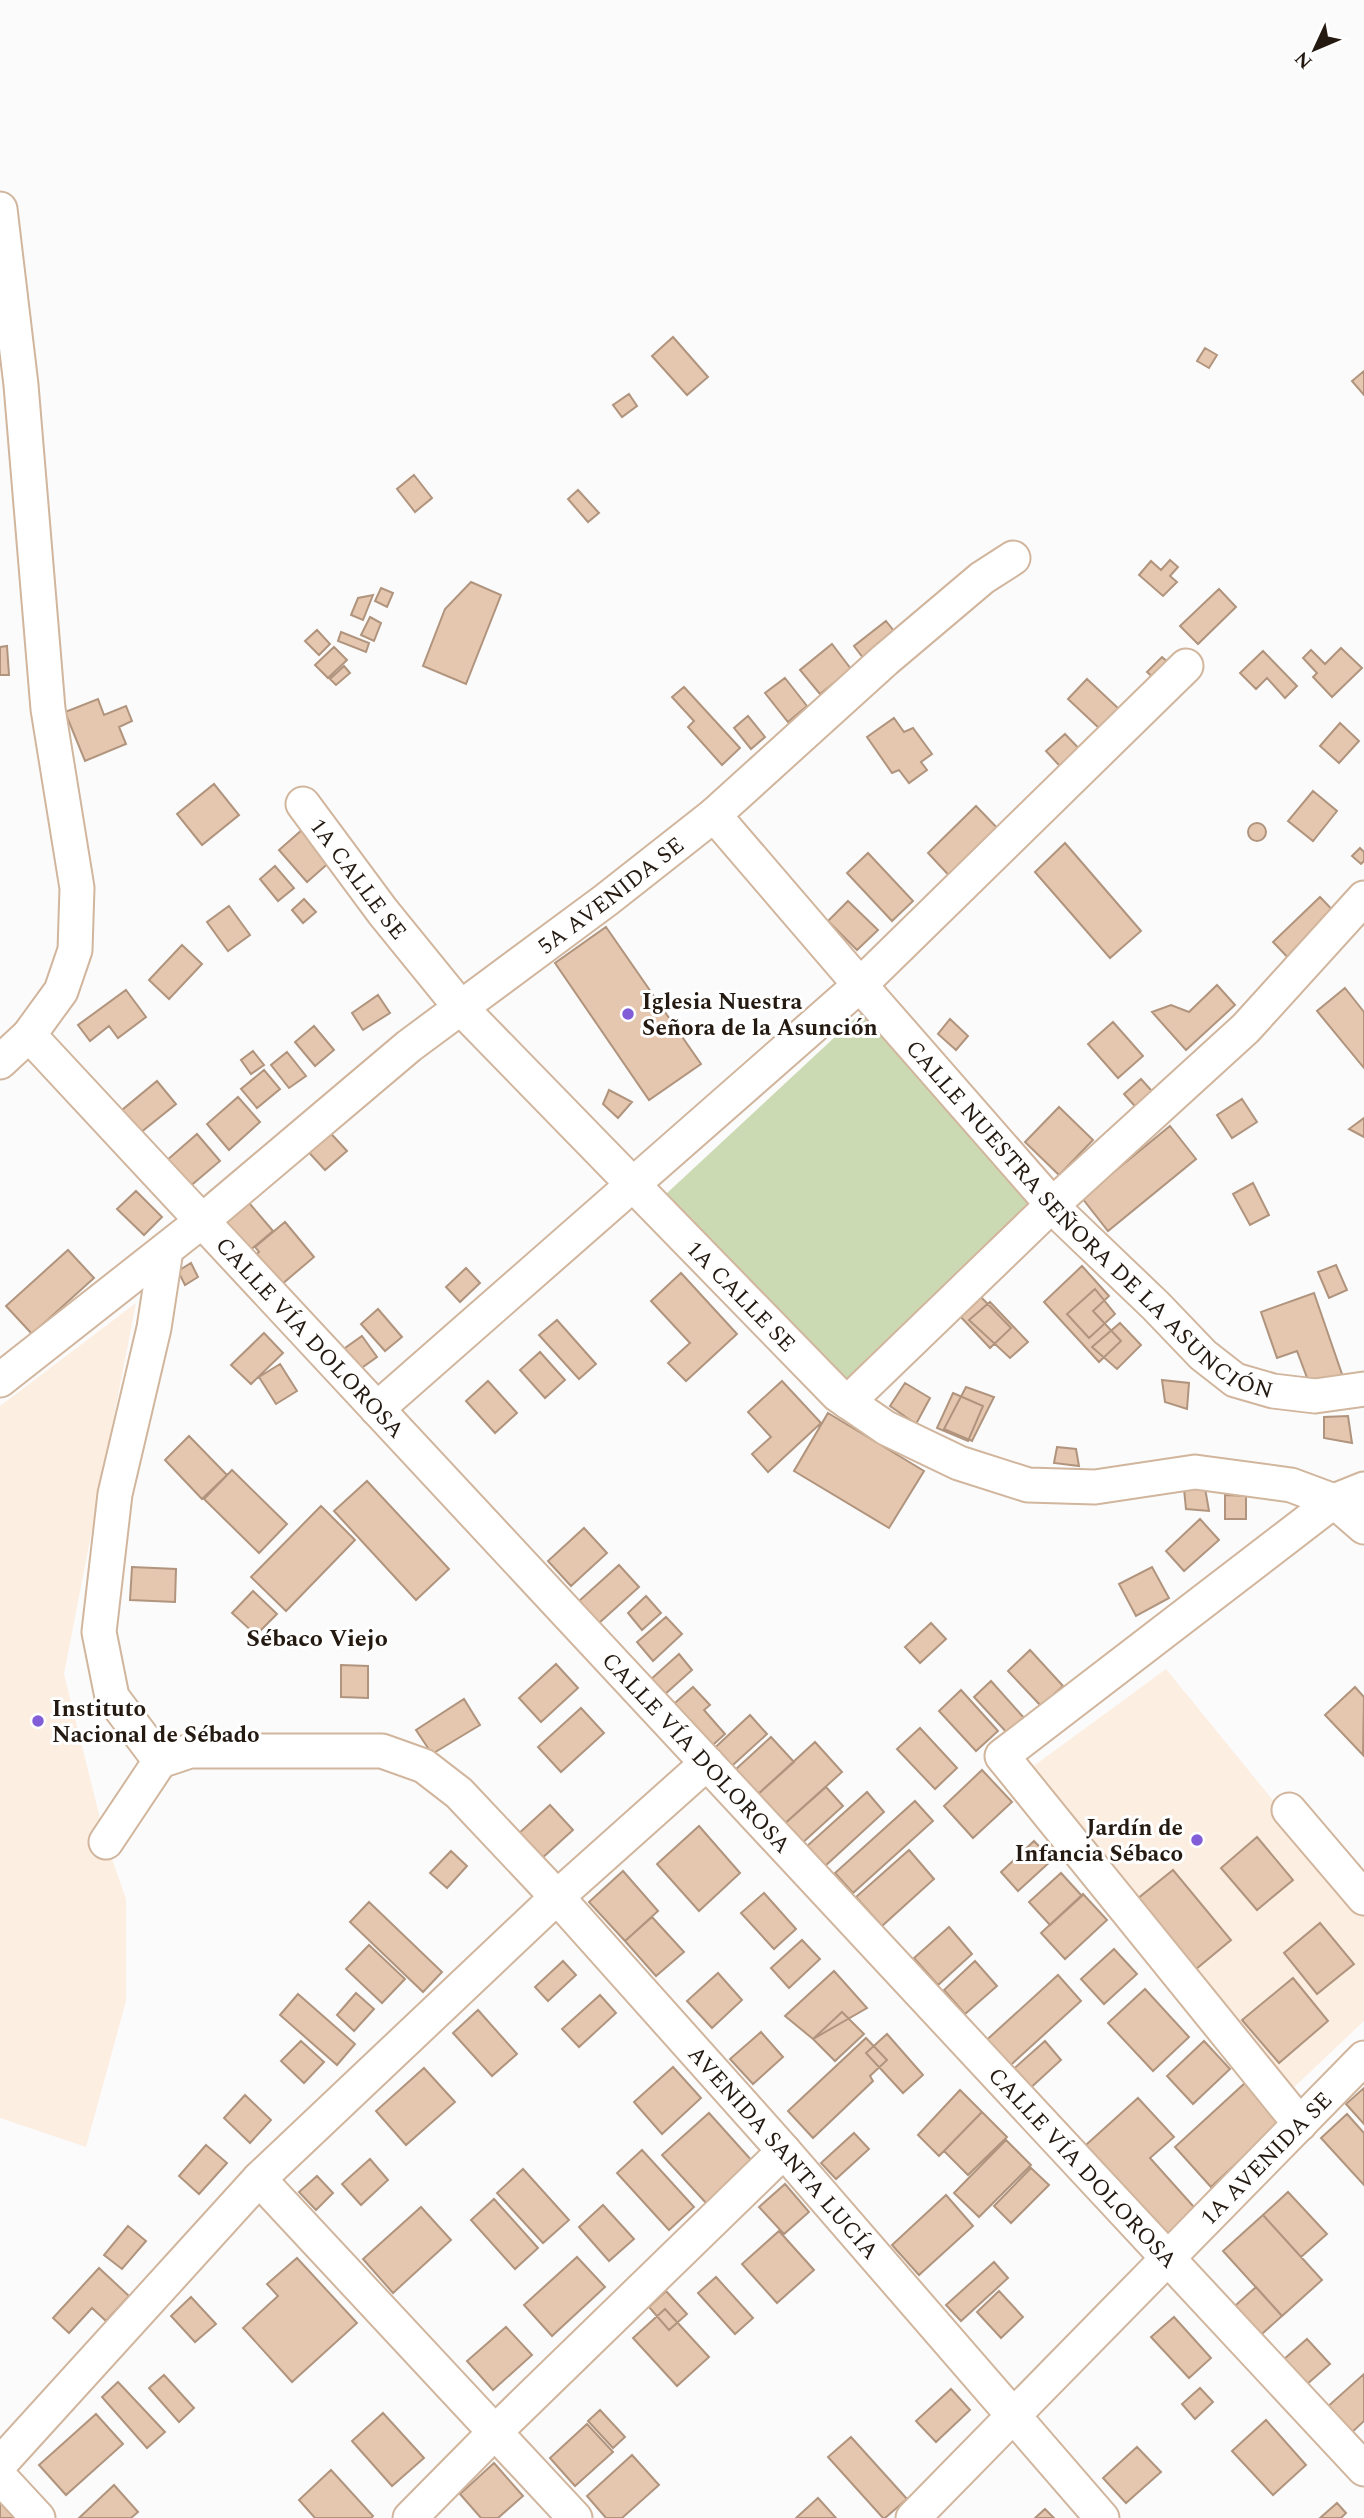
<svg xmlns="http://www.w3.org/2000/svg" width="1364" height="2518" font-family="Spectral,serif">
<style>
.built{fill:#fdeee2}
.green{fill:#ccdab4}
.building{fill:#e5c7b0;stroke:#b0947d;stroke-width:2}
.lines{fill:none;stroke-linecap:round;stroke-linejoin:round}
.minor-casing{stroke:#d1b59d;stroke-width:37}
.minor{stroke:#fff;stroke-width:33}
.poi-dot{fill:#815dd8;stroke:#fff;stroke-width:2.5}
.labels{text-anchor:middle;stroke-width:6;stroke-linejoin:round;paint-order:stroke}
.street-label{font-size:23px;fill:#241a11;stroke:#fff}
.poi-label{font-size:23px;font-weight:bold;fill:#241a11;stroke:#fff;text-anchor:start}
.neighbourhood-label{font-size:24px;font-weight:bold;fill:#241a11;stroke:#fff}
</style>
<rect width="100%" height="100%" fill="#fbfbfb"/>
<path class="built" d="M 136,1303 L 64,1674 L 106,1842 L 126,1899 L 126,2001 L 86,2147 L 0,2118 L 0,1406 Z
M 1166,1669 L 1364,1912 L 1364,2021 L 1289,2092 L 1031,1768 Z"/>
<path class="green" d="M 864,1010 L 1037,1205 L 849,1382 L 666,1194 Z"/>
<path class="building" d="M 673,337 L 708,377 L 687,395 L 652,356 Z
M 1205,348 L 1217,355 L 1209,368 L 1197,361 Z
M 1364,371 L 1364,395 L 1352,381 Z
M 629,394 L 637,406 L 622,417 L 613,405 Z
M 414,475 L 432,498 L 415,512 L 397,489 Z
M 578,490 L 599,513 L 588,522 L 568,499 Z
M 1170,560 L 1178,567 L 1170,576 L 1177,582 L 1163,596 L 1139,575 L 1151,561 L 1161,570 Z
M 471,582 L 501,595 L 466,684 L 423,666 L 445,609 Z
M 381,588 L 393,593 L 387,607 L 375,601 Z
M 1219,589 L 1236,607 L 1198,644 L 1180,626 Z
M 373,595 L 363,620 L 351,615 L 358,598 Z
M 370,617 L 381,623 L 374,641 L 361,635 Z
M 886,621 L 902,641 L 870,667 L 854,646 Z
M 317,630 L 330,644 L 319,655 L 305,641 Z
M 341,632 L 369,643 L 366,652 L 338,641 Z
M 832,644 L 851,669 L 820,694 L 800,670 Z
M 7,646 L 9,675 L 0,675 L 0,647 Z
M 334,647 L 347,660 L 328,678 L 315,665 Z
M 1341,648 L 1362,668 L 1332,697 L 1313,677 L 1317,673 L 1303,658 L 1311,650 L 1325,664 Z
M 1263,651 L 1297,686 L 1285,698 L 1267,678 L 1256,689 L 1240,673 Z
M 1162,657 L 1180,673 L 1166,689 L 1147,672 Z
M 344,666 L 350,673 L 336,685 L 330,679 Z
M 785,678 L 807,706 L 788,722 L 765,693 Z
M 1087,679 L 1119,709 L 1100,729 L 1068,699 Z
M 684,687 L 740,748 L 722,765 L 688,727 L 694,721 L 672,697 Z
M 98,699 L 104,715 L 126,706 L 132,721 L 119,727 L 126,744 L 85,761 L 65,712 Z
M 748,716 L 765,737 L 751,749 L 734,728 Z
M 894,718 L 904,732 L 913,728 L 932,754 L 921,762 L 927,770 L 909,783 L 899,770 L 892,773 L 867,737 Z
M 1340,723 L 1359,741 L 1339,763 L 1320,746 Z
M 1065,734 L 1088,758 L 1069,776 L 1046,751 Z
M 214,784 L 239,815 L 202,845 L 177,814 Z
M 1313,791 L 1337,811 L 1313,841 L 1288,821 Z
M 976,806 L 1005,836 L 957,884 L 928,853 Z
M1248 832a9 9 0 1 1 18 0a9 9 0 1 1-18 0Z
M 303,829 L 332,860 L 307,882 L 279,850 Z
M 1065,843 L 1141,931 L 1110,958 L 1035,872 Z
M 1360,848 L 1364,852 L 1364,861 L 1361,864 L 1352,856 Z
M 868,853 L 913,901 L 892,921 L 847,873 Z
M 275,866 L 294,888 L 278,901 L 260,879 Z
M 1320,897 L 1342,920 L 1295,965 L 1273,942 Z
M 304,899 L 316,912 L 303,923 L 292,910 Z
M 848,901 L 878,930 L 857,950 L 828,921 Z
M 229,906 L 250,935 L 228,951 L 207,922 Z
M 606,927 L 701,1064 L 649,1100 L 555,963 Z
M 182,945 L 202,964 L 169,999 L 149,980 Z
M 1217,985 L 1235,1005 L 1186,1050 L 1152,1012 L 1171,1005 L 1189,1012 Z
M 1345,988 L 1364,1012 L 1364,1068 L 1317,1011 Z
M 126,990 L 146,1017 L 118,1038 L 109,1026 L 90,1041 L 78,1025 Z
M 378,995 L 390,1013 L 363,1030 L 352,1013 Z
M 950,1019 L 968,1036 L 956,1050 L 938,1034 Z
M 1113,1022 L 1143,1056 L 1118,1078 L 1088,1044 Z
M 314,1026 L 334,1050 L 315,1066 L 295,1042 Z
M 253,1051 L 264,1065 L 251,1074 L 241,1060 Z
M 287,1052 L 306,1076 L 289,1088 L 271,1065 Z
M 264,1070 L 280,1089 L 257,1108 L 241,1089 Z
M 1141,1079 L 1159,1099 L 1142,1114 L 1124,1094 Z
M 157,1081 L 176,1104 L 140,1133 L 122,1110 Z
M 609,1090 L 632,1102 L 618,1118 L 603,1104 Z
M 238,1097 L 260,1122 L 229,1150 L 207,1124 Z
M 1242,1099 L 1257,1122 L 1232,1138 L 1217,1115 Z
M 1059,1107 L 1093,1140 L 1059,1175 L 1025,1142 Z
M 1364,1118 L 1364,1137 L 1349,1129 Z
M 324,1126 L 347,1151 L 325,1170 L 303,1146 Z
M 1170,1126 L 1196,1159 L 1108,1231 L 1082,1198 Z
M 197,1134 L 220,1161 L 188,1188 L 166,1161 Z
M 1253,1183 L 1269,1215 L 1250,1225 L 1233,1194 Z
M 136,1191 L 162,1217 L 144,1235 L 117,1209 Z
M 244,1197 L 273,1231 L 248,1252 L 220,1219 Z
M 285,1222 L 314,1257 L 275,1290 L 250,1260 L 259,1252 L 255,1247 Z
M 68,1250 L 94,1278 L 32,1334 L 6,1306 Z
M 191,1263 L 198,1277 L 185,1285 L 178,1271 Z
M 1336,1265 L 1347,1290 L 1329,1298 L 1318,1272 Z
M 1082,1266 L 1109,1296 L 1093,1311 L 1121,1341 L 1099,1362 L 1044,1302 Z
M 466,1268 L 480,1283 L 460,1302 L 446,1287 Z
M 681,1273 L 737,1334 L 686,1381 L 668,1363 L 690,1343 L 651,1301 Z
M 1095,1289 L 1115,1314 L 1089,1338 L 1067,1314 Z
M 1314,1293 L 1344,1380 L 1312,1391 L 1297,1351 L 1277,1358 L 1261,1312 Z
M 979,1295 L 1011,1328 L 990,1348 L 958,1314 Z
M 990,1302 L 1028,1342 L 1010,1358 L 969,1320 Z
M 378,1309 L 402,1337 L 385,1351 L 361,1324 Z
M 557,1320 L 596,1364 L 579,1379 L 539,1335 Z
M 1120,1323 L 1141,1345 L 1117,1369 L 1092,1347 Z
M 264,1333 L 283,1353 L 251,1384 L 231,1365 Z
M 362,1336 L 377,1357 L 353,1374 L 338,1353 Z
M 540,1352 L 565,1380 L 545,1398 L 520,1370 Z
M 280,1364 L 297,1391 L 276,1404 L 259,1377 Z
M 1162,1380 L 1189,1383 L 1187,1409 L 1165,1402 Z
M 488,1381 L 517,1413 L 495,1433 L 466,1401 Z
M 782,1381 L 821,1423 L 768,1472 L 752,1454 L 771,1437 L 748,1412 Z
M 905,1383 L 930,1398 L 916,1424 L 890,1406 Z
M 966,1387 L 994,1397 L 972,1441 L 944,1429 Z
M 953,1393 L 983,1406 L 968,1441 L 937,1428 Z
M 828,1413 L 924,1471 L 889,1528 L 794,1471 Z
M 1348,1416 L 1352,1443 L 1324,1438 L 1324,1417 Z
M 189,1436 L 227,1475 L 202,1499 L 165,1460 Z
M 1057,1447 L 1076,1449 L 1079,1466 L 1054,1463 Z
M 232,1470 L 287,1524 L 259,1553 L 204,1499 Z
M 367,1481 L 449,1569 L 416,1600 L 334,1511 Z
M 1205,1488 L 1209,1511 L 1186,1509 L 1184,1489 Z
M 1225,1495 L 1246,1496 L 1246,1519 L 1225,1519 Z
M 321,1506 L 355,1540 L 286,1611 L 251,1577 Z
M 1200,1519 L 1219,1540 L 1184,1571 L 1166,1551 Z
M 584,1528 L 607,1553 L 571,1586 L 548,1561 Z
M 619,1565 L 639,1587 L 599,1623 L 579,1601 Z
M 132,1567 L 176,1569 L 175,1602 L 130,1600 Z
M 1152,1567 L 1169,1598 L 1136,1616 L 1119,1584 Z
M 253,1591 L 277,1614 L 256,1635 L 232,1613 Z
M 646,1596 L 661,1613 L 642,1630 L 628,1613 Z
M 666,1617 L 682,1634 L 653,1661 L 637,1642 Z
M 931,1623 L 946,1639 L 920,1663 L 905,1647 Z
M 1030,1650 L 1063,1686 L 1041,1706 L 1008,1671 Z
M 679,1654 L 692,1670 L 664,1695 L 650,1680 Z
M 556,1664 L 578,1688 L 541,1722 L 519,1698 Z
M 341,1665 L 368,1666 L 368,1698 L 341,1697 Z
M 991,1681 L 1025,1719 L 1009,1735 L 974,1697 Z
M 693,1687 L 710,1705 L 704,1710 L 725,1734 L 705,1752 L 667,1710 Z
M 1355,1687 L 1364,1697 L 1363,1755 L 1325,1715 Z
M 961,1690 L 998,1731 L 976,1751 L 939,1711 Z
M 464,1699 L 480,1725 L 432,1754 L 416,1730 Z
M 581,1708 L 604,1733 L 561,1772 L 538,1747 Z
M 750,1715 L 767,1734 L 723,1774 L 707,1755 Z
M 920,1728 L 957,1768 L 935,1789 L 897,1749 Z
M 771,1737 L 794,1762 L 745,1806 L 723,1781 Z
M 815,1742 L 842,1772 L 772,1835 L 745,1806 Z
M 982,1770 L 1012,1802 L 973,1838 L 944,1806 Z
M 826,1787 L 843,1806 L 789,1855 L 772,1835 Z
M 867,1792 L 884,1812 L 824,1867 L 806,1847 Z
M 915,1801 L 933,1821 L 853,1893 L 835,1873 Z
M 550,1805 L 573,1830 L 540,1860 L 517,1835 Z
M 699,1826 L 740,1873 L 699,1911 L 657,1864 Z
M 1257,1837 L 1293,1880 L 1257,1910 L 1221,1868 Z
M 1034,1841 L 1052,1860 L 1018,1891 L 1001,1872 Z
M 909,1850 L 934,1879 L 882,1926 L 856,1897 Z
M 451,1851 L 467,1866 L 447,1888 L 430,1873 Z
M 1173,1870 L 1231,1940 L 1190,1974 L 1131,1904 Z
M 623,1871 L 658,1911 L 625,1941 L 589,1902 Z
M 1061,1873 L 1082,1896 L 1050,1925 L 1029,1902 Z
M 764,1893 L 796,1929 L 774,1949 L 741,1913 Z
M 1083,1894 L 1107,1920 L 1065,1959 L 1041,1933 Z
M 369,1902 L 442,1972 L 423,1992 L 350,1922 Z
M 652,1917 L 684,1952 L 656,1976 L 625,1941 Z
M 1320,1923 L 1354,1964 L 1317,1994 L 1284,1953 Z
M 949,1927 L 972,1954 L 938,1985 L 914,1958 Z
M 802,1940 L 820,1959 L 789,1988 L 771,1968 Z
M 369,1945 L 405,1979 L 382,2003 L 346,1969 Z
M 1114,1949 L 1137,1974 L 1104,2004 L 1081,1979 Z
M 563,1961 L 576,1975 L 548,2001 L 535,1987 Z
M 975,1961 L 997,1986 L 965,2014 L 944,1990 Z
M 834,1971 L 867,2008 L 813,2039 L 785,2016 Z
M 718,1973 L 742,2000 L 712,2028 L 687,2001 Z
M 1058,1975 L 1081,2001 L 1003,2072 L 980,2046 Z
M 1293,1978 L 1328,2021 L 1279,2063 L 1242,2020 Z
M 1145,1989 L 1189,2037 L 1153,2071 L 1108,2023 Z
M 356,1993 L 374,2009 L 354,2031 L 337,2015 Z
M 298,1994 L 355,2044 L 337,2065 L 280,2015 Z
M 600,1995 L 616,2013 L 579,2047 L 562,2029 Z
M 478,2010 L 517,2054 L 492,2076 L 453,2033 Z
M 842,2012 L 864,2034 L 835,2061 L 813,2039 Z
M 761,2032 L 783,2057 L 753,2084 L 730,2059 Z
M 887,2034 L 923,2075 L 903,2093 L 866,2053 Z
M 866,2038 L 887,2060 L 870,2076 L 873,2081 L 813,2138 L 788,2111 Z
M 301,2041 L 324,2062 L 304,2083 L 281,2061 Z
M 1045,2041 L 1061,2060 L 1026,2092 L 1009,2073 Z
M 1204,2041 L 1230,2069 L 1193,2104 L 1167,2076 Z
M 673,2067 L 701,2098 L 662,2134 L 634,2102 Z
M 424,2068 L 455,2102 L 406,2145 L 376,2111 Z
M 1245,2083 L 1281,2122 L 1211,2187 L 1175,2147 Z
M 1364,2088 L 1364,2124 L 1346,2104 Z
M 960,2090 L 982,2112 L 939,2156 L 918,2135 Z
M 245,2095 L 271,2120 L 250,2143 L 224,2118 Z
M 1138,2098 L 1174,2137 L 1150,2158 L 1202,2216 L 1164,2250 L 1077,2153 Z
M 982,2112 L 1007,2137 L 968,2175 L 944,2151 Z
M 709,2113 L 753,2162 L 707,2204 L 662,2155 Z
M 1347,2114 L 1364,2133 L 1364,2185 L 1321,2138 Z
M 854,2133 L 869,2149 L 836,2179 L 821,2163 Z
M 1006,2140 L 1031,2165 L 979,2217 L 954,2193 Z
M 206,2145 L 227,2163 L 199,2194 L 179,2176 Z
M 642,2150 L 694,2207 L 669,2230 L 617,2173 Z
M 370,2159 L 388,2180 L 361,2205 L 342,2184 Z
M 1031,2168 L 1049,2185 L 1011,2223 L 994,2206 Z
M 523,2169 L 569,2220 L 543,2243 L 497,2193 Z
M 317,2176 L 333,2193 L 316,2210 L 299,2192 Z
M 785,2184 L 809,2212 L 784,2234 L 759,2207 Z
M 1288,2192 L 1327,2234 L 1301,2257 L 1263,2215 Z
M 946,2195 L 973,2226 L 919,2275 L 892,2245 Z
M 494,2199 L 538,2248 L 515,2269 L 471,2220 Z
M 603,2205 L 634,2239 L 609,2261 L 579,2227 Z
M 421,2207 L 451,2240 L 393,2293 L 363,2259 Z
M 1263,2215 L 1322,2280 L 1282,2316 L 1223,2251 Z
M 128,2226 L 146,2241 L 122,2269 L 104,2255 Z
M 779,2231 L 814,2270 L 777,2303 L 742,2264 Z
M 577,2257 L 605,2287 L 552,2336 L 524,2305 Z
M 297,2258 L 357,2323 L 292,2382 L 243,2328 L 278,2296 L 267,2284 Z
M 994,2262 L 1008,2278 L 961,2321 L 946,2305 Z
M 99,2268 L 129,2296 L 106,2321 L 92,2308 L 69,2333 L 53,2318 Z
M 716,2277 L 753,2318 L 735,2334 L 698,2293 Z
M 1256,2287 L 1282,2316 L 1253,2342 L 1227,2313 Z
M 666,2291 L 687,2314 L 669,2330 L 649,2307 Z
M 999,2291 L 1023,2317 L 1001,2338 L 977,2312 Z
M 191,2297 L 216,2324 L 195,2342 L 171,2316 Z
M 665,2309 L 709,2357 L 677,2386 L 633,2338 Z
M 1174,2317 L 1211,2358 L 1189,2378 L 1151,2337 Z
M 506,2327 L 532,2355 L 493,2390 L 467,2361 Z
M 1307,2339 L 1330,2364 L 1298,2392 L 1275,2367 Z
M 1364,2374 L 1364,2421 L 1349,2435 L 1325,2409 Z
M 164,2375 L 194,2408 L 179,2422 L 149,2388 Z
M 118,2382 L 165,2432 L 147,2448 L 102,2397 Z
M 1200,2388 L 1213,2402 L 1195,2419 L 1182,2404 Z
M 951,2389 L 970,2410 L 936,2442 L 916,2421 Z
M 600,2410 L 625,2437 L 613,2448 L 588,2421 Z
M 383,2413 L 424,2458 L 392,2486 L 352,2441 Z
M 96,2414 L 123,2444 L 66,2495 L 39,2465 Z
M 1266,2420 L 1306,2465 L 1273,2495 L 1232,2451 Z
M 587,2424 L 613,2452 L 575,2486 L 550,2458 Z
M 851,2437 L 907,2499 L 885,2518 L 883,2518 L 828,2457 Z
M 1137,2447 L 1161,2472 L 1126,2503 L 1103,2478 Z
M 632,2455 L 659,2485 L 622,2518 L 606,2518 L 587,2496 Z
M 494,2463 L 523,2496 L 498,2518 L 481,2518 L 460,2494 Z
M 331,2470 L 373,2516 L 371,2518 L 315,2518 L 299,2500 Z
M 114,2485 L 138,2512 L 131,2518 L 79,2518 Z
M 818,2498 L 836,2518 L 796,2518 Z
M 6,2499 L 23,2518 L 0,2518 L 0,2505 Z
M 1337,2503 L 1346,2513 L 1341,2518 L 1320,2518 Z
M 1045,2509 L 1054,2518 L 1035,2518 Z"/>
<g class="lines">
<defs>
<g id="minor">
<path d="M 0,209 L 21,385 L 48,709 L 77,888 L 75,950 L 61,991 L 29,1035 L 0,1062"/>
<path id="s1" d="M 303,804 L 383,912 L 461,1008 L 838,1395 L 886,1428 L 959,1463 L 1028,1485 L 1095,1487 L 1195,1472 L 1291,1485 L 1334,1501 L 1364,1527"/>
<path id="s2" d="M 714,815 L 860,985 L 1064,1218 L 1156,1306 L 1203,1355 L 1235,1380 L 1273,1391 L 1315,1396 L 1364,1389"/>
<path id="s3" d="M 29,1035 L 1364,2469"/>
<path id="s4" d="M 0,1380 L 202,1221 L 409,1046 L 606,900 L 714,815 L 885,660 L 982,578 L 1013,558"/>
<path d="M 848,1402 L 1052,1205 L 1246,1028 L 1364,898"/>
<path d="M 377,1409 L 860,985 L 1186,666"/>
<path d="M 160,1761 L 112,1697 L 99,1632 L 115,1494 L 154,1328 L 166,1250"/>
<path d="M 1289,1810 L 1364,1898"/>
<path id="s5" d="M 106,1842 L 160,1761 L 190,1751 L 382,1751 L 424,1766 L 459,1793 L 557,1897 L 784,2151 L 1102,2518"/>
<path d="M 1300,2124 L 1002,1756 L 1334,1501 L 1364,1489"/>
<path d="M 259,2179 L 575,2518"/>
<path d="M 0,2464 L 259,2179 L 557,1897 L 707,1763"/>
<path d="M 0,2477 L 38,2518"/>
<path d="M 410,2518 L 495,2432 L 784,2151"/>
<path id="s6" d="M 913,2518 L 1364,2058"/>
</g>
</defs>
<use href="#minor" class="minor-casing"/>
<use href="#minor" class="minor"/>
</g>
<g class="poi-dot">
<circle cx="628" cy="1014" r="7"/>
<circle cx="38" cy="1721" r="7"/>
<circle cx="1197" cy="1840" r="7"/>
</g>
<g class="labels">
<g class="street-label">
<text dy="8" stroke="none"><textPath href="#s1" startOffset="93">1A CALLE SE</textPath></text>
<text dy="8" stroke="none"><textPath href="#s4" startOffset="780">5A AVENIDA SE</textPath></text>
<text dy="8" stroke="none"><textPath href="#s2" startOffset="555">CALLE NUESTRA SEÑORA DE LA ASUNCIÓN</textPath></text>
<text dy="8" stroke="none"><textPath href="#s1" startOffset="660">1A CALLE SE</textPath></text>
<text dy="8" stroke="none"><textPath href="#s3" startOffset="413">CALLE VÍA DOLOROSA</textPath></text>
<text dy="8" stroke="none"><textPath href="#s3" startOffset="980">CALLE VÍA DOLOROSA</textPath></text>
<text dy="8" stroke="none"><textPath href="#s5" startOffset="894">AVENIDA SANTA LUCÍA</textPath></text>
<text dy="8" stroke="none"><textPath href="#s6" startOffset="504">1A AVENIDA SE</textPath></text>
<text dy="8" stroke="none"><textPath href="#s3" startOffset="1547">CALLE VÍA DOLOROSA</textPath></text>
</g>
<g class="poi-label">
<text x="642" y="1009">Iglesia Nuestra<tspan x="642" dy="26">Señora de la Asunción</tspan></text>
<text x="52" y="1716">Instituto<tspan x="52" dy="26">Nacional de Sébado</tspan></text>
<text x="1183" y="1835" text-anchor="end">Jardín de<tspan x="1183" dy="26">Infancia Sébaco</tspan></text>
</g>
<g class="neighbourhood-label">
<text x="317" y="1646">Sébaco Viejo</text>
</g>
</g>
<g transform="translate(1315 49) rotate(226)" stroke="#ffffff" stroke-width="5" paint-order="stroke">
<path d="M0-5L12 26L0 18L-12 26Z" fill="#241a11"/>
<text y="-10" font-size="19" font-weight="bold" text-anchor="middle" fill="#241a11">N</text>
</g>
</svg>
